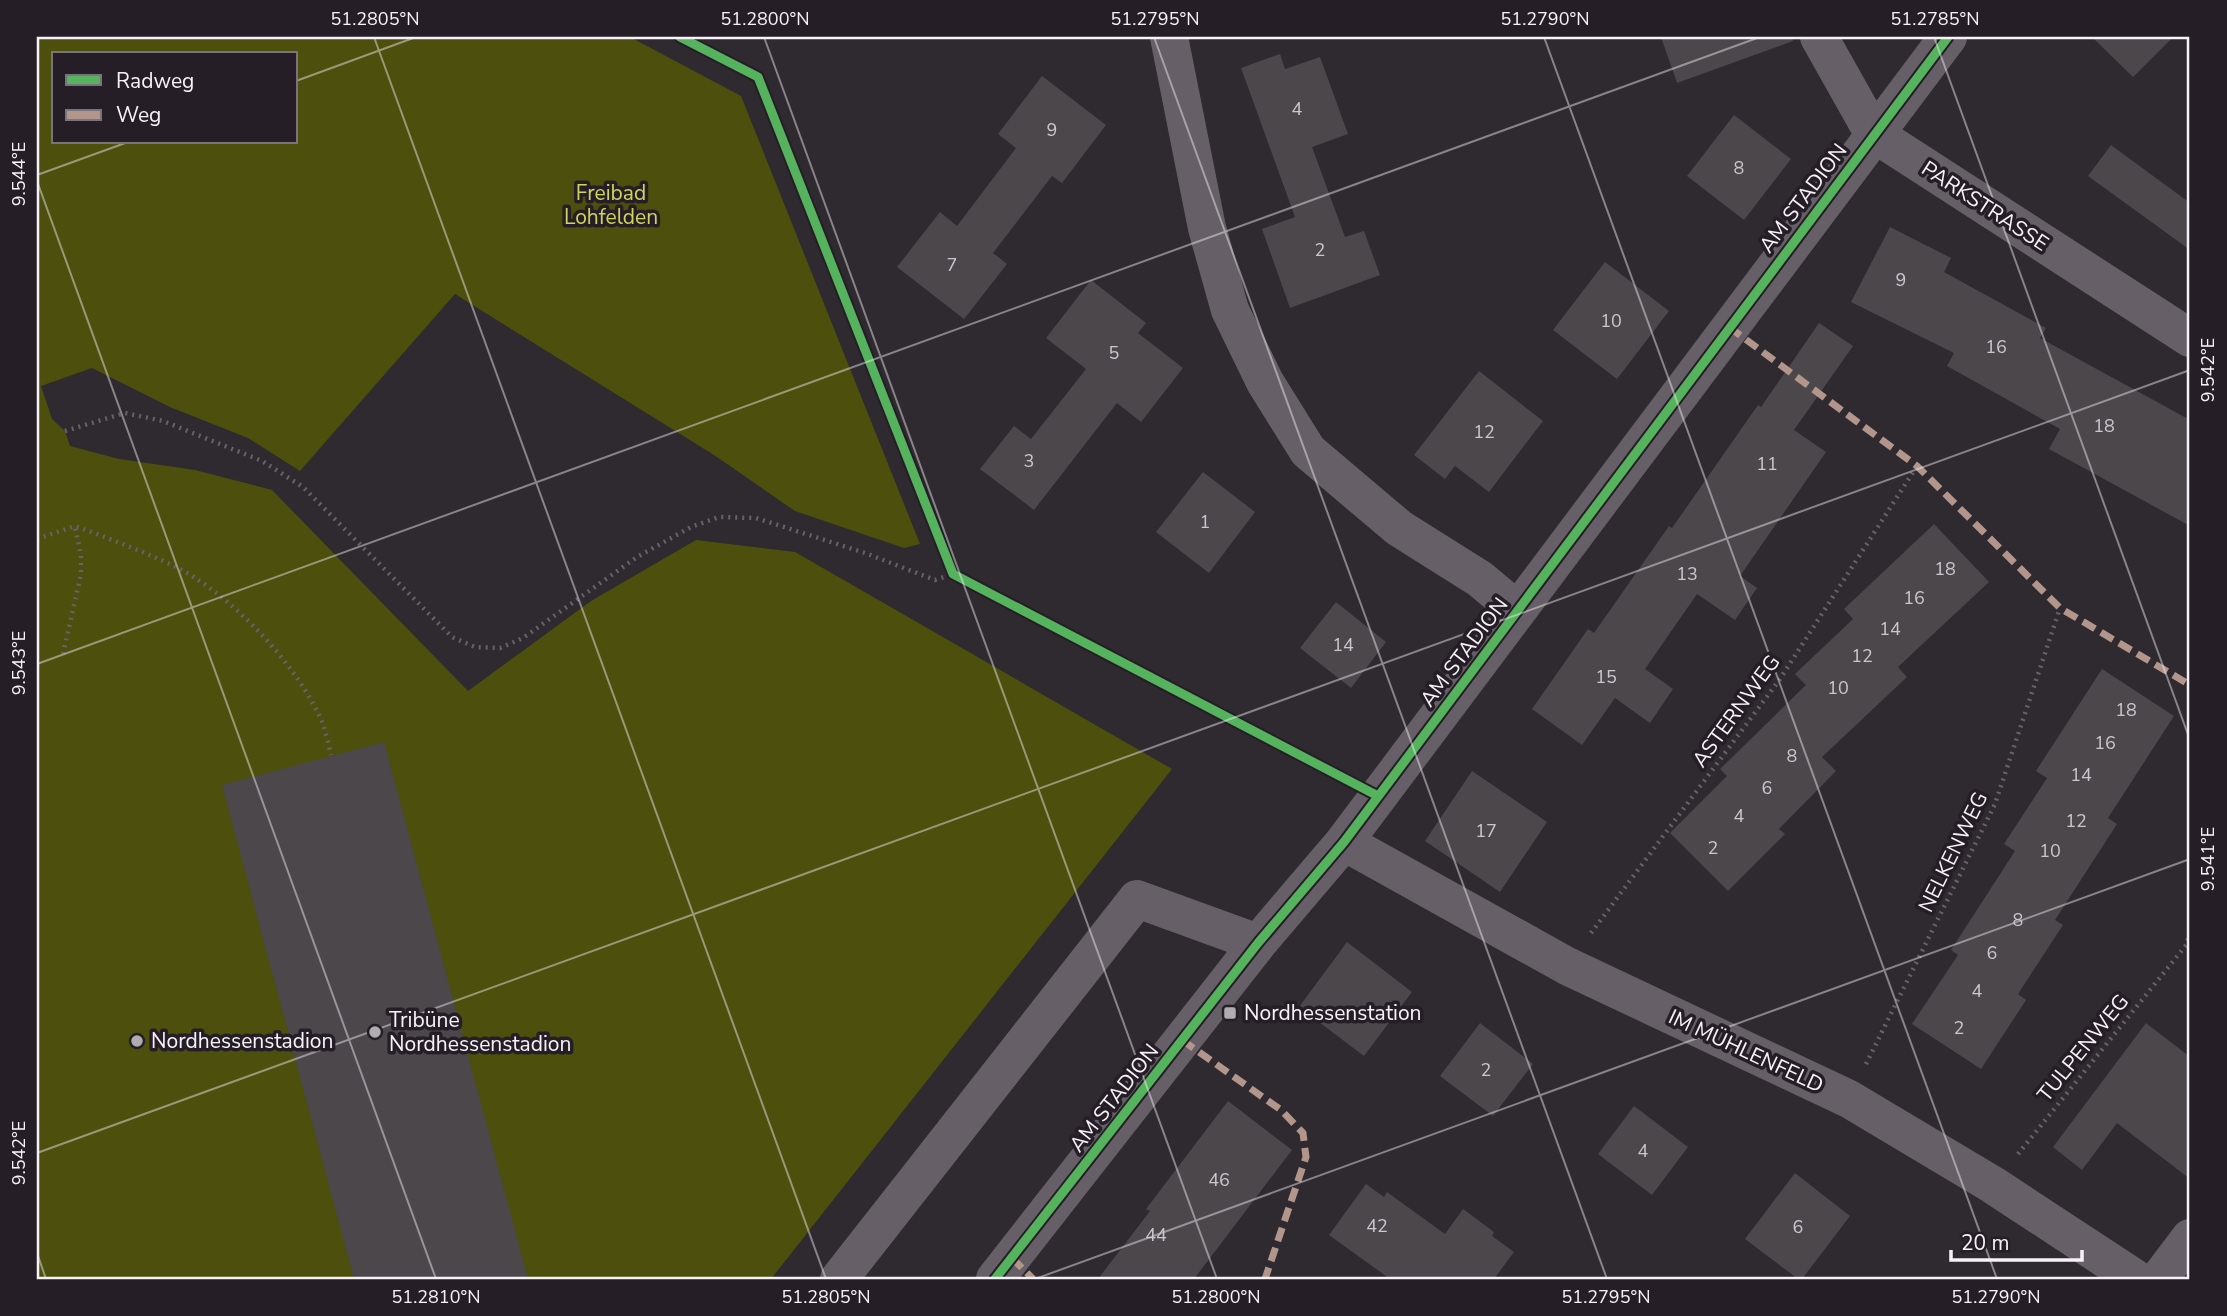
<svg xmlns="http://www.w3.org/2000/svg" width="2227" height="1316" font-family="'Nunito Sans',sans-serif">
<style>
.green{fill:#4d4f0d;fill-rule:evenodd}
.building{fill:#4b474b}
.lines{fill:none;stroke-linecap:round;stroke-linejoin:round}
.path{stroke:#676169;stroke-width:4.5;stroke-dasharray:2 5;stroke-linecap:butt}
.minor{stroke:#665f67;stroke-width:38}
.quiet{stroke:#b2968c;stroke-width:7;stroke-dasharray:14 7;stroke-linecap:butt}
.cycleway-casing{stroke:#261e27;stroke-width:13}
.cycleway{stroke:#56b35d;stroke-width:9}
.ticks{fill:none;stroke:#f7f2f8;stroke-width:2;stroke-opacity:0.45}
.poi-dot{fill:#b1acb2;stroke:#261e27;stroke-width:2.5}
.labels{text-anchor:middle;stroke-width:7;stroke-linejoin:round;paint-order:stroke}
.number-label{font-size:18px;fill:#ccc7cd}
.park-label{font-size:21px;fill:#ced55b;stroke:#261e27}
.street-label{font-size:21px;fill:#f7f2f8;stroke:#261e27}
.poi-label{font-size:21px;fill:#f7f2f8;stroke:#261e27;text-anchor:start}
.neatline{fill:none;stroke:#f7f2f8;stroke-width:2.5}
.ticks-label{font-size:18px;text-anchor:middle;fill:#f7f2f8}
</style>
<rect width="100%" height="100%" fill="#2f2a2f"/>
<path class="green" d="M 37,37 L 630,37 L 741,96 L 920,544 L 904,548 L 795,511 L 714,455 L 455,294 L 300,471 L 248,438 L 170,407 L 92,368 L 41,386 L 52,419 L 65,431 L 70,446 L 119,459 L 195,470 L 272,490 L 468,691 L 591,601 L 696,540 L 795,552 L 1172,769 L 771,1279 L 37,1279 ZM 54,54 L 296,54 L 296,142 L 54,142 Z"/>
<path class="building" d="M 1661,37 L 1792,37 L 1793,41 L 1677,83 Z
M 2092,37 L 2173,37 L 2133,77 Z
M 1280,54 L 1285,69 L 1320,57 L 1348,134 L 1312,147 L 1345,237 L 1364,231 L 1380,275 L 1290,308 L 1262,229 L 1295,217 L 1241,68 Z
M 1042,76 L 1106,125 L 1062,183 L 1052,176 L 1013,227 L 993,253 L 1007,264 L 964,319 L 897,267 L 940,212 L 957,226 L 1016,148 L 998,134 Z
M 1734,115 L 1791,159 L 1744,220 L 1687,176 Z
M 2111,145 L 2190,203 L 2190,250 L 2088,176 Z
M 1890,227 L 1951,258 L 1944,272 L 2046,328 L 2040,338 L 2190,420 L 2190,526 L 2049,449 L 2060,429 L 1947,366 L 1954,353 L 1851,302 Z
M 1605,262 L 1669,311 L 1617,379 L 1553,330 Z
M 1091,280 L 1146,323 L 1138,333 L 1183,368 L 1141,422 L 1117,403 L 1034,510 L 980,469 L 1014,426 L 1031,439 L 1086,369 L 1046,338 Z
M 1819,323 L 1853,346 L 1794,430 L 1826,452 L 1740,576 L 1757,588 L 1735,620 L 1697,594 L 1645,669 L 1673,689 L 1650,723 L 1615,698 L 1582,745 L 1532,709 L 1588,629 L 1594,633 L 1669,526 L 1672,528 L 1758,405 L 1761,407 Z
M 1479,371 L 1543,421 L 1489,492 L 1455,466 L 1445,479 L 1414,455 Z
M 1203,472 L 1255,512 L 1209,573 L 1156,532 Z
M 1934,524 L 1989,582 L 1898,667 L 1907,677 L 1822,757 L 1836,771 L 1779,829 L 1785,834 L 1728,891 L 1670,833 L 1727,776 L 1720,769 L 1806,685 L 1795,674 L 1853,619 L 1844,609 Z
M 1336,602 L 1386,642 L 1351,688 L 1300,648 Z
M 2102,669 L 2174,716 L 2108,818 L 2117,824 L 2055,920 L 2063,925 L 2018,994 L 2026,1000 L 1981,1069 L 1912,1024 L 1958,955 L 1951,950 L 2015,851 L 2004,844 L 2047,778 L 2036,771 Z
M 384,742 L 528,1279 L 354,1279 L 222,785 Z
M 1472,771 L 1547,822 L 1500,892 L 1425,841 Z
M 1347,942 L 1412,992 L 1364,1056 L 1299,1007 Z
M 1480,1023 L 1533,1064 L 1493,1116 L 1440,1076 Z
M 2146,1023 L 2190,1057 L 2190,1179 L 2117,1123 L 2082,1170 L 2053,1147 Z
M 1228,1101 L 1292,1150 L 1194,1279 L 1098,1279 L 1150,1211 L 1146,1209 Z
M 1634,1106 L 1688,1147 L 1652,1195 L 1598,1154 Z
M 1795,1173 L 1850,1216 L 1802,1279 L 1798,1279 L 1745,1239 Z
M 1366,1184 L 1384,1197 L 1387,1192 L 1445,1234 L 1463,1209 L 1494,1232 L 1492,1236 L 1514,1252 L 1494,1279 L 1390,1279 L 1329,1235 Z"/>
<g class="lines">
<path class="path" d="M 65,431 L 125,413 L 163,421 L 262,461 L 303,487 L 452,637 L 475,647 L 500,648 L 523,638 L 637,557 L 691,527 L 719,517 L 756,518 L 865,553 L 935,580 L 953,574 L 1342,777
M 37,539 L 75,526 C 108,538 142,551 174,566 C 230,593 299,666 323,724 C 326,734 329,745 331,755
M 63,654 L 81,574 L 81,555 L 75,527
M 1591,933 L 1780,679 L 1917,466
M 1866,1064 L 1995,804 L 2060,608
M 2018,1154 L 2187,944 L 2190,928"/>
<path class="minor" d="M 1169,37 L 1207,228 L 1230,310 L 1265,382 L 1308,451 L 1399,528 L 1480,579 L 1517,610
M 1819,37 L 1873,133 L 2190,338
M 1344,842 L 1567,966 L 1849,1099 L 1993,1185 L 2136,1279
M 839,1279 L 1137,899 L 1258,943
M 995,1279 L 1258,943 L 1344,842 L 1948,37
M 2159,1279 L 2190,1238"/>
<path class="quiet" d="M 1729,327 L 1917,466 L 2060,608 L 2190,685
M 1182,1040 L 1281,1110 L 1303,1133 L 1306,1157 L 1265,1279
M 1012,1258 L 1033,1279"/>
<defs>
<path id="cycleway" d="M 680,37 L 758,77 L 953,574 L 1378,796
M 995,1279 L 1258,943 L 1344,842 L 1948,37"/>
</defs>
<use href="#cycleway" class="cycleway-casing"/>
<use href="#cycleway" class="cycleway"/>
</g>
<path class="ticks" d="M 374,37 L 826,1279M 764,37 L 1217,1279M 1154,37 L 1607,1279M 1544,37 L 1997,1279M 1934,37 L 2190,740M 296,81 L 416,37M 37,175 L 128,142M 37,181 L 436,1279M 37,664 L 1760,37M 37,1153 L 2190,370M 37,1253 L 46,1279M 1035,1279 L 2190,859"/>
<g class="poi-dot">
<rect x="1223" y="1006" width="14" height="14" rx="3.5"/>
<circle cx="375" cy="1032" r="7"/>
<circle cx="137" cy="1041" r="7"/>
</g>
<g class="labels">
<g class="number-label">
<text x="1297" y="115">4</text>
<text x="1052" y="136">9</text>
<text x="1739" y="174">8</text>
<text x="1320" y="256">2</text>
<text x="952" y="271">7</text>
<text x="1901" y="286">9</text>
<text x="1611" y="327">10</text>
<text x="1996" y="353">16</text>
<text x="1114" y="359">5</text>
<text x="2104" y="432">18</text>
<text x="1484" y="438">12</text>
<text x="1029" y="467">3</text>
<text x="1767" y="470">11</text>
<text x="1205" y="528">1</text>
<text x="1945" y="575">18</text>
<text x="1687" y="580">13</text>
<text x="1914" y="604">16</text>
<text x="1890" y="635">14</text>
<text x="1343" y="651">14</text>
<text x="1862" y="662">12</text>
<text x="1606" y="683">15</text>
<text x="1838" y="694">10</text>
<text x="2126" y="716">18</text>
<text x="2105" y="749">16</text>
<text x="1792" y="762">8</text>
<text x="2081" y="781">14</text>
<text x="1767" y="794">6</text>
<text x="1739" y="822">4</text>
<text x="2076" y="827">12</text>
<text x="1486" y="837">17</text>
<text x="1713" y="854">2</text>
<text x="2050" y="857">10</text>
<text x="2018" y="926">8</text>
<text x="1992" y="959">6</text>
<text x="1977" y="997">4</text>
<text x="1959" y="1034">2</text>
<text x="1486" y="1076">2</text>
<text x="1643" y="1157">4</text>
<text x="1219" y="1186">46</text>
<text x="1377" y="1232">42</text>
<text x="1798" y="1233">6</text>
<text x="1156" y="1241">44</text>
</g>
<g class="park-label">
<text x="611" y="200">Freibad<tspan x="611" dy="24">Lohfelden</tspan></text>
</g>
<g class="street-label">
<text transform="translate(1803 198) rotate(-53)" y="7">AM STADION</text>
<text transform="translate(1985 206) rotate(33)" y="7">PARKSTRASSE</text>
<text transform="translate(1464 652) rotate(-53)" y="7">AM STADION</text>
<text transform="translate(1736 711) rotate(-54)" y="7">ASTERNWEG</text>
<text transform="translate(1953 852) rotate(-64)" y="7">NELKENWEG</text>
<text transform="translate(2083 1048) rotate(-51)" y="7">TULPENWEG</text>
<text transform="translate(1746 1051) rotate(25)" y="7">IM MÜHLENFELD</text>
<text transform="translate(1114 1098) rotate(-52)" y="7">AM STADION</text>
</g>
<g class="poi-label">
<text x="1244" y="1020">Nordhessenstation</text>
<text x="389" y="1027">Tribüne<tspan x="389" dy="24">Nordhessenstadion</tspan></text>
<text x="151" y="1048">Nordhessenstadion</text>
</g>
</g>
<rect width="2227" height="1316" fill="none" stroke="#261e27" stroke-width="77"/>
<rect x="52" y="52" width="245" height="91" fill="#261e27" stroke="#7a737b" stroke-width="2"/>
<rect x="66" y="75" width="35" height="10" fill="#56b35d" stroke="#7a737b" stroke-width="2"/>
<text x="116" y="88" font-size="21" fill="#f7f2f8">Radweg</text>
<rect x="66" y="110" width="35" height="10" fill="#b2968c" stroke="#7a737b" stroke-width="2"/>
<text x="116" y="122" font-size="21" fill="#f7f2f8">Weg</text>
<path d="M1951 1250v10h131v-10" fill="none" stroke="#f7f2f8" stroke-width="3.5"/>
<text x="1961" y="1250" font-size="21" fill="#f7f2f8" stroke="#261e27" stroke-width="5" paint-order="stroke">20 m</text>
<rect x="38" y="38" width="2150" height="1240" class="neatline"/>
<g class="ticks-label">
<text x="375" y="25">51.2805°N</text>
<text x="765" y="25">51.2800°N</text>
<text x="1155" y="25">51.2795°N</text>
<text x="1545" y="25">51.2790°N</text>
<text x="1935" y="25">51.2785°N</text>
<text transform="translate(19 174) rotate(-90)" y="6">9.544°E</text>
<text transform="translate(2208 370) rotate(-90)" y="6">9.542°E</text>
<text transform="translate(19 663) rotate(-90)" y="6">9.543°E</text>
<text transform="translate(2208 859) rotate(-90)" y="6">9.541°E</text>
<text transform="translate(19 1153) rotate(-90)" y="6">9.542°E</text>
<text x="436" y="1303">51.2810°N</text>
<text x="826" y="1303">51.2805°N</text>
<text x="1216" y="1303">51.2800°N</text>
<text x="1606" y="1303">51.2795°N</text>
<text x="1996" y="1303">51.2790°N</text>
</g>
</svg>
